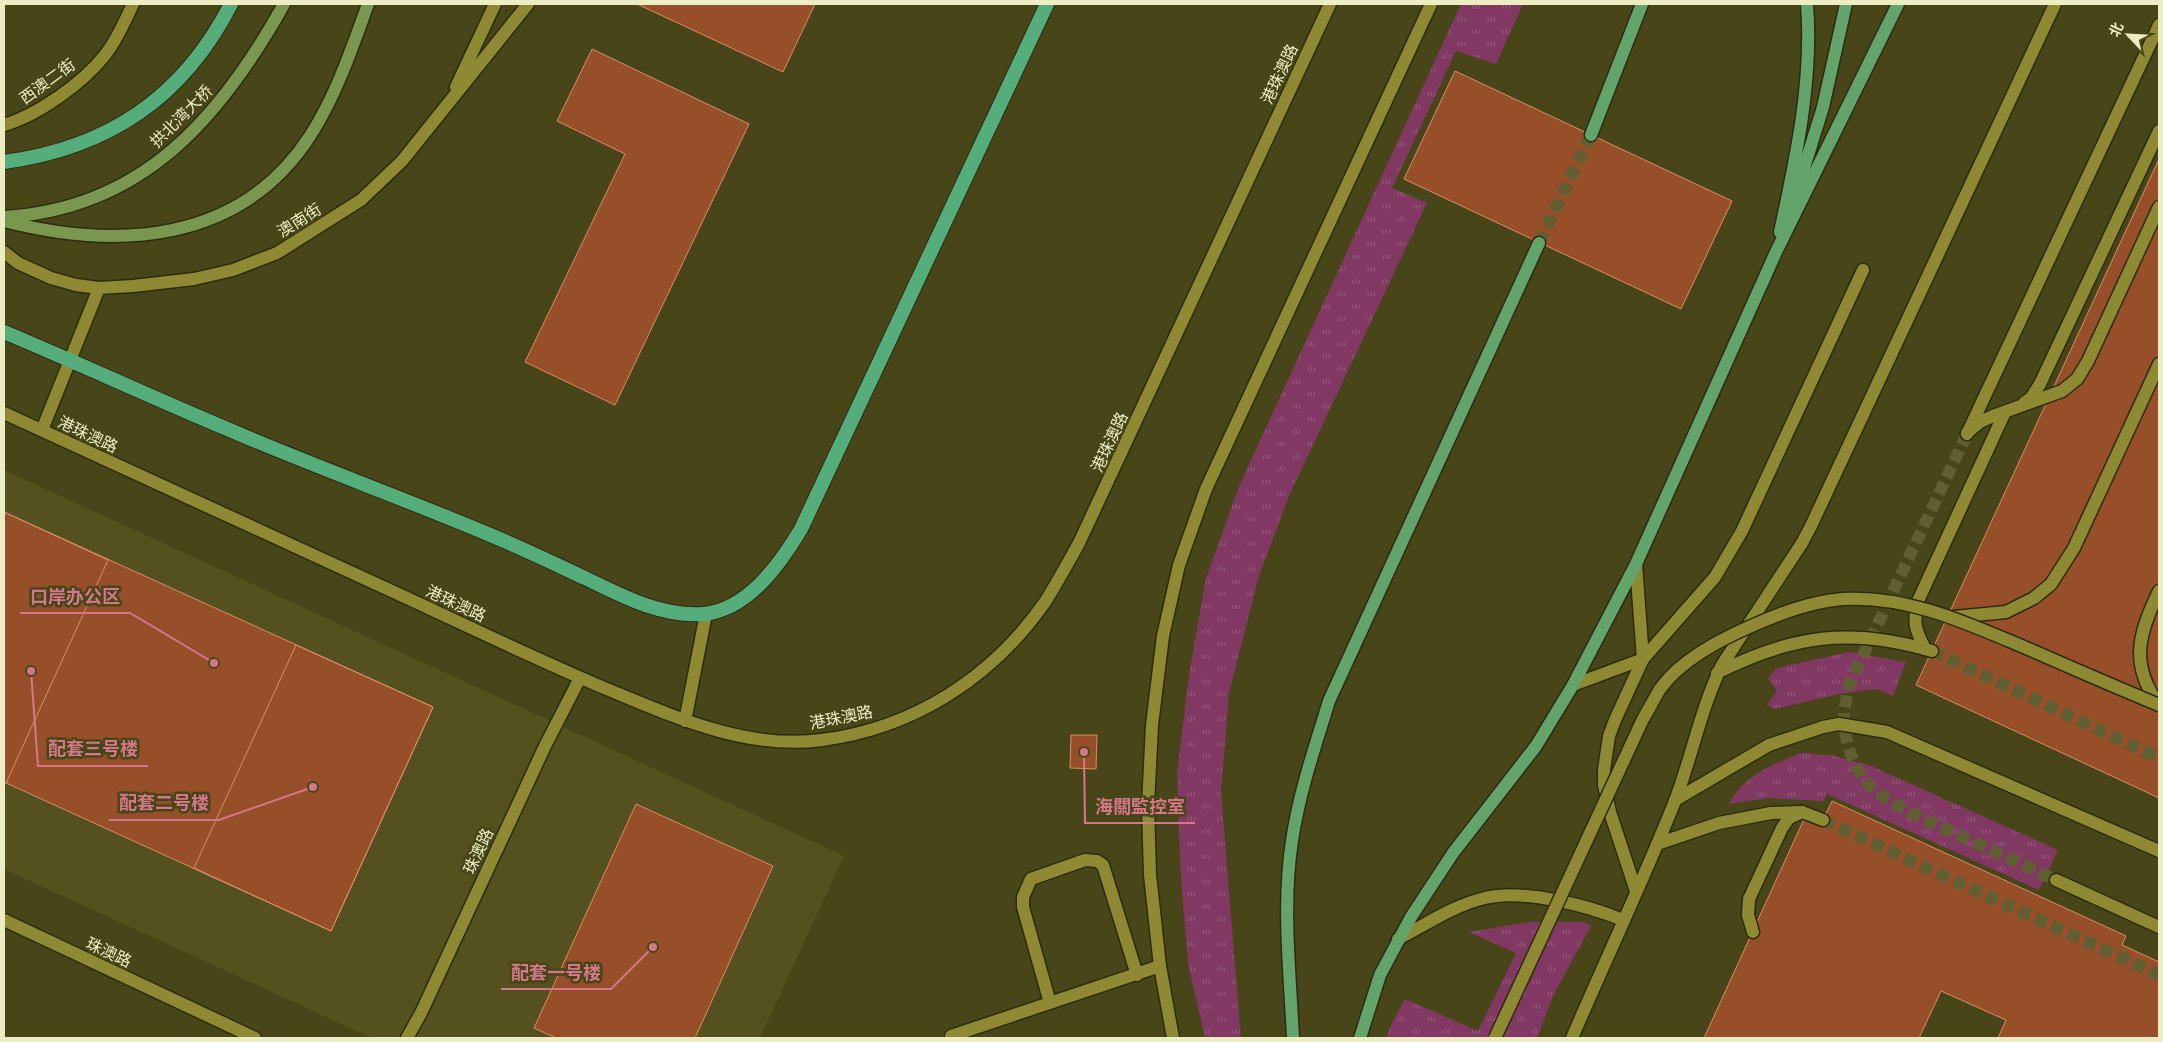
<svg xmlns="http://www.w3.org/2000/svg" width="2163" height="1042" font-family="'PT Sans','Noto Sans SC',sans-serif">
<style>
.built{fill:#54511e}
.grass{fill:url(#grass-tufts)}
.building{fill:#974f2a;stroke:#db8d68}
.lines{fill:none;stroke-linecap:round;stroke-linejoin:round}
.minor-tunnel{stroke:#615f32;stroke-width:12;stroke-dasharray:12 6;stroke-linecap:butt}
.primary-tunnel{stroke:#615f32;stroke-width:12;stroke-dasharray:12 6;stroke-linecap:butt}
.service-casing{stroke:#2d2b10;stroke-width:15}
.minor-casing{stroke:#2d2b10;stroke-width:15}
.secondary-casing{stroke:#2d2b10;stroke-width:15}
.primary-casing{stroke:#2d2b10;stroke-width:15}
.trunk-casing{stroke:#2d2b10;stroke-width:16}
.service{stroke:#8e8a33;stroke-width:12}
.minor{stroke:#8e8a33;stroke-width:12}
.secondary{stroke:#79974f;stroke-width:12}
.primary{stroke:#63a46a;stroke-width:12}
.trunk{stroke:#55ad7c;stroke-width:14}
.minor-bridge-casing{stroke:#2d2b10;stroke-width:15;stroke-linecap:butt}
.minor-bridge{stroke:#8e8a33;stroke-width:12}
.labels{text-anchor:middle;stroke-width:5;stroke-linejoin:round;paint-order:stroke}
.street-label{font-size:16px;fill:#edecc3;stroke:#484618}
.leader{fill:none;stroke:#d5778a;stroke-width:2}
.callout-dot{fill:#d5778a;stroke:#484618;stroke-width:2}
.callout-label{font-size:18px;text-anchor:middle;font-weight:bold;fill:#d5778a;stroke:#484618;stroke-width:5;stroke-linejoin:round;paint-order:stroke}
</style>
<defs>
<pattern id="grass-tufts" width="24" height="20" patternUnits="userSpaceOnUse" patternTransform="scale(1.25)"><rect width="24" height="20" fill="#813863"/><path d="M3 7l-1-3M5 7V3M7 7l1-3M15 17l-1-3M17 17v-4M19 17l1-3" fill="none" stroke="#935578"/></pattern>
</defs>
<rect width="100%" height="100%" fill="#484618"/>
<path class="built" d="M 4,470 L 844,856 L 760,1038 L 372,1038 L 4,869 Z"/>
<path class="grass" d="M 1461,4 L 1523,4 L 1496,64 L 1456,51 L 1392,188 L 1427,203 L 1289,496 L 1259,576 L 1229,693 L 1221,792 L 1241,1038 L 1205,1038 L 1188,964 L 1181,879 L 1177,774 L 1189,674 L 1206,578 L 1240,484 Z
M 1849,652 L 1906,662 L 1893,696 L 1876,689 L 1843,693 L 1775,709 L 1767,705 L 1777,691 L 1768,678 L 1777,668 Z
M 1800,753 L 1830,755 L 1869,765 L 2058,850 L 2039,890 L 1827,794 L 1823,801 L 1768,798 L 1729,804 C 1745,774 1771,766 1800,753 Z
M 1529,922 L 1584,922 L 1591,926 L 1553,996 L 1537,1038 L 1386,1038 L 1391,1025 L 1405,999 L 1478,1031 L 1516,953 L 1469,932 Z"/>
<path class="building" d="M 637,4 L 815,4 L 783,72 Z
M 592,49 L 749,124 L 615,405 L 525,362 L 625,154 L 557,121 Z
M 1455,71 L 1732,201 L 1681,309 L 1404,179 Z
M 2159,159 L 2159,798 L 1916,685 Z
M 4,512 L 108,560 L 6,783 L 4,782 Z
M 4,512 L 433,707 L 331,931 L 4,782 Z
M 296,645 L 433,707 L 331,931 L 194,868 Z
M 1071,735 L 1097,735 L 1096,769 L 1070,768 Z
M 1832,801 L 2126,936 L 2122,945 L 2159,962 L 2159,1038 L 1998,1038 L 2006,1020 L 1941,991 L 1919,1038 L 1704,1038 L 1805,817 L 1821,824 Z
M 636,804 L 773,866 L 695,1038 L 556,1038 L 534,1028 Z"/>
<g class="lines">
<path class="minor-tunnel" d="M 1967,434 L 1849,685 C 1848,694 1845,703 1844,712 C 1843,740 1854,774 1877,792 C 1888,801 1901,807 1913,814 L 2056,880
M 1932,651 L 2159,758
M 1823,820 L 2159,975"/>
<path class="primary-tunnel" d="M 1539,243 L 1591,135"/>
<defs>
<path id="service" d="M 456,87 L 495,4
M 4,125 C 38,115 83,83 105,55 C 117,40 125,21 133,4
M 4,252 L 18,263 L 51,278 L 76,285 L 99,288 L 133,286 L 194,279 L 233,270 L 277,253 L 361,200 L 402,161 L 528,4
M 2024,403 L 2031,398 L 2040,384 L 2159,131
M 42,430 L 99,288
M 1967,433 L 1980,422 L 1993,416 L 2062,391 L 2077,379 L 2088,361 L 2159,207
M 2159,591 C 2139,633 2129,664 2159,705
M 1954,617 L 2006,612 L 2034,598 L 2051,584 L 2074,548 L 2159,364
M 1925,649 C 1915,629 1913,623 1918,601 L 2005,412
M 1573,685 L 1643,659 L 1715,577 L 1742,531 L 1863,270
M 685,721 L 706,614
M 1753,932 L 1748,915 L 1749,899 L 1782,828 L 1789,818 L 1802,812
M 1050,1003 L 1023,907 L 1023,897 L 1031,879 L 1085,860 L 1097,861 L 1103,865 L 1137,975
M 951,1036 L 1160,966"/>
<path id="minor" d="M 4,413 C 138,474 272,537 407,598 C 476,630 544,663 614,692 C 679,719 750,750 822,740 C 914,728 992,678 1045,602 C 1057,583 1068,563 1079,543 L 1330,4
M 1967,434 L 2159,25
M 1636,564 L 1643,659 L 1615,720 L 1609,736 L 1604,770 L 1604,785 L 1610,812 L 1636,891
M 1717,673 C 1792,635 1851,627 1932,651
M 1675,800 L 1769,745 L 1823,727 L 1839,724 L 1887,732 L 2159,851
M 1657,844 L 1719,823 L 1771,813 L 1802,812 L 1823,820
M 2056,880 L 2159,927
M 4,920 L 255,1038
M 1398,939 C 1425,925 1454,905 1485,898 C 1524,889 1586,905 1623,920
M 407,1038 L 421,1013 L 545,746 L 580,678
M 1173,1038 L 1160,966 L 1150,875 L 1148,806 L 1152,725 L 1163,636 L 1179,565 L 1206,489 L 1431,4
M 1572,1038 C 1606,959 1643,881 1675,801 C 1692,756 1701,708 1722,665 L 1802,543 L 1811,526 L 2055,4"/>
<path id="secondary" d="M 4,217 C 143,209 221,117 284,4
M 4,221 C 117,250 240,244 310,136 C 336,96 352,48 368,4"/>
<path id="primary" d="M 1591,135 L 1642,4
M 1794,200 L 1823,107 L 1846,4
M 1780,232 C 1796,158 1813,80 1807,4
M 1293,1038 C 1290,974 1282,904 1292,841 C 1299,793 1315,747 1329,701 L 1539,243
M 1360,1038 L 1380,975 L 1411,917 L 1453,853 L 1536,746 L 1573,685 L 1636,564 L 1776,252 L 1898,4"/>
<path id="trunk" d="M 4,162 C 108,148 183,98 231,4
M 4,332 C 78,363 151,397 225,428 C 315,467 406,499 495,537 C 526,550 555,564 585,578 C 622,596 661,617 703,614 C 748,610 780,564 801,529 L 1047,4"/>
</defs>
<use href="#service" class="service-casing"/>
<use href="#minor" class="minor-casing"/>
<use href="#secondary" class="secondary-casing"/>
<use href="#primary" class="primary-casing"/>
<use href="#trunk" class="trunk-casing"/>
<use href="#service" class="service"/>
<use href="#minor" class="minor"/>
<use href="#secondary" class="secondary"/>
<use href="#primary" class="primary"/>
<use href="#trunk" class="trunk"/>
<defs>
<path id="minor-bridge" d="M 1495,1038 L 1643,719 C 1649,709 1654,699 1660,689 C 1681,660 1718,641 1749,627 C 1778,614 1812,601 1843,599 C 1910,595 1971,625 2031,650 C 2074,669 2116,687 2159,705"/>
</defs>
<use href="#minor-bridge" class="minor-bridge-casing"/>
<use href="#minor-bridge" class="minor-bridge"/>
</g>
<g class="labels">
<g class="street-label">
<text transform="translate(1279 74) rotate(-65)" y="6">港珠澳路</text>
<text transform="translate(47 81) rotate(-36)" y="6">西澳二街</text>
<text transform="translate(181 116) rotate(-45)" y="6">拱北湾大桥</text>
<text transform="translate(299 220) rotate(-32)" y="6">澳南街</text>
<text transform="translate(88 434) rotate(25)" y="6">港珠澳路</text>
<text transform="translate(1109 442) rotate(-65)" y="6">港珠澳路</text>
<text transform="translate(456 603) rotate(25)" y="6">港珠澳路</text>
<text transform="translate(841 717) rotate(-11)" y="6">港珠澳路</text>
<text transform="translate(478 851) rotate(-65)" y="6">珠澳路</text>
<text transform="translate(109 952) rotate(25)" y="6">珠澳路</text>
</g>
</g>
<path class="leader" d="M214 663L130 613H20M31 671L38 766H148M313 787L219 820H109M1084 752L1085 823H1195M653 947L611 989H501"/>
<g class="callout-dot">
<circle cx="214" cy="663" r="5"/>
<circle cx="31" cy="671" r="5"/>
<circle cx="313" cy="787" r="5"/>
<circle cx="1084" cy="752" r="5"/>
<circle cx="653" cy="947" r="5"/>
</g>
<g class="callout-label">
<text x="75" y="603">口岸办公区</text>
<text x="93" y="755">配套三号楼</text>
<text x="164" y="809">配套二号楼</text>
<text x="1140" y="813">海關監控室</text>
<text x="556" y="979">配套一号楼</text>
</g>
<rect width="2163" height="1042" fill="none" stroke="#edecc3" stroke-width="10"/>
<g transform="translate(2128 35) rotate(295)" stroke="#484618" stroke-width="4" paint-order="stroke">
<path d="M0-4L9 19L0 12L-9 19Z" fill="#edecc3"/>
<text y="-8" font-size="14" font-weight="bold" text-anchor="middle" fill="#edecc3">北</text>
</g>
</svg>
